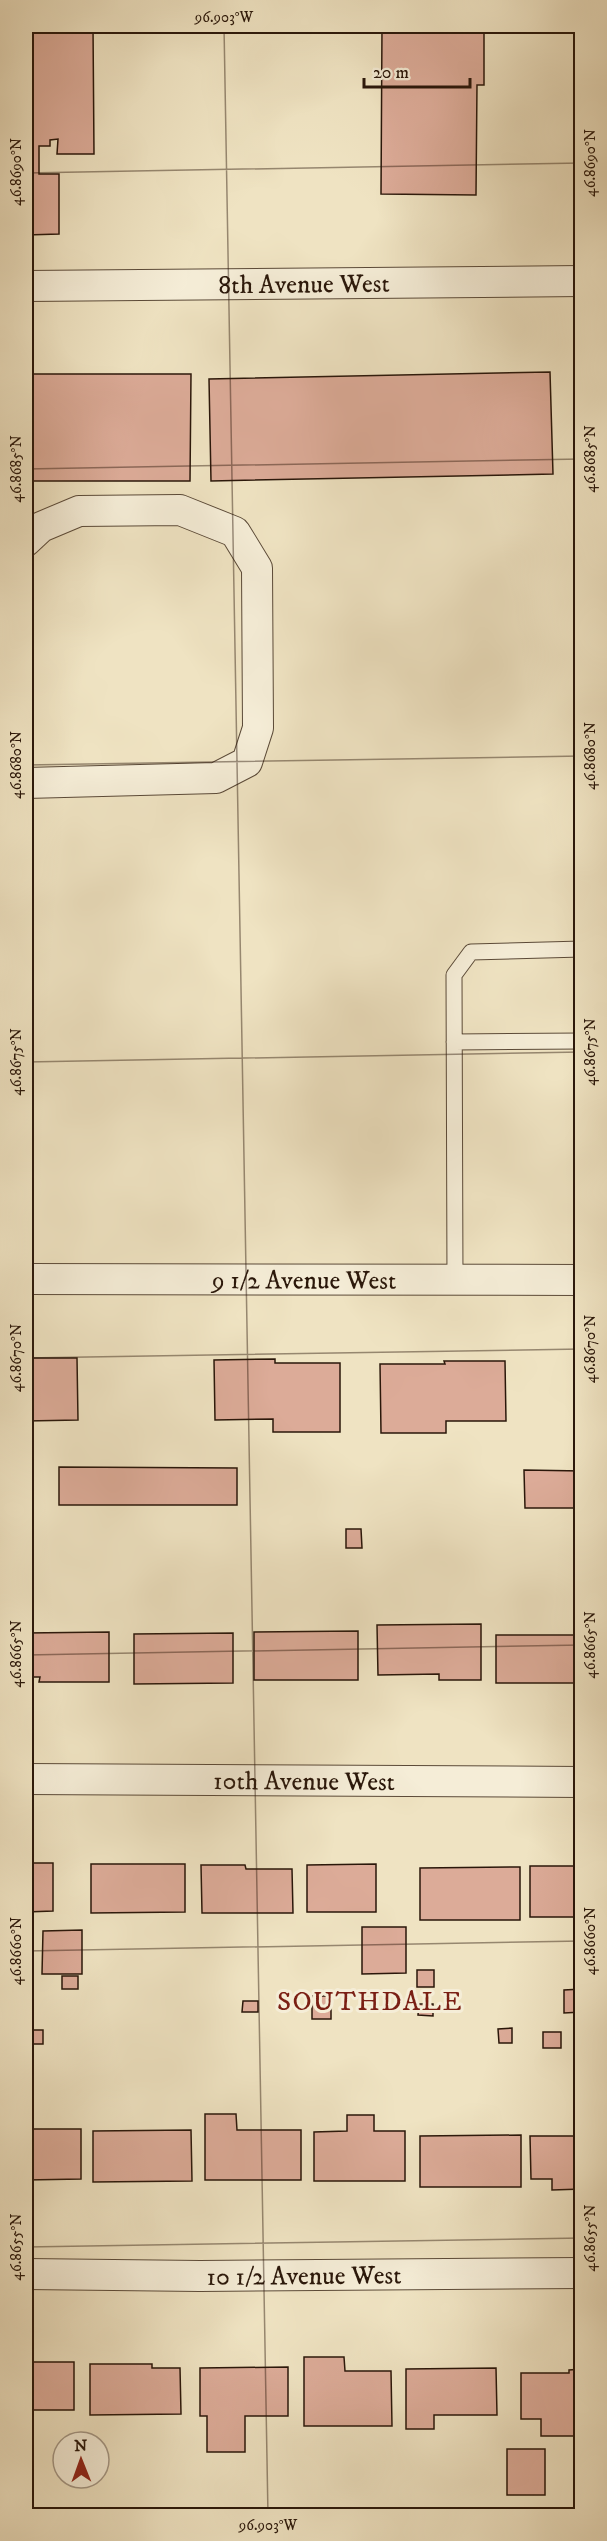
<svg xmlns="http://www.w3.org/2000/svg" width="607" height="2541" font-family="'IM FELL DW Pica',serif">
<style>
.building{fill:#dcab98;stroke:#2a170a;stroke-width:1.5}
.lines{fill:none;stroke-linecap:round;stroke-linejoin:round}
.service-casing{stroke:#5b4a38;stroke-width:17}
.minor-casing{stroke:#5b4a38;stroke-width:32}
.service{stroke:#f5edd7;stroke-width:15}
.minor{stroke:#f5edd7;stroke-width:30}
.ticks{fill:none;stroke:#2a170a;stroke-width:1.5;stroke-opacity:0.45}
.labels{text-anchor:middle;stroke-width:6;stroke-linejoin:round;paint-order:stroke}
.street-label{font-size:26px;fill:#2a170a;stroke:#f5edd7}
.neighbourhood-label{font-size:27px;letter-spacing:1.5px;fill:#7a1f14;stroke:#f5edd7}
.neatline{fill:none;stroke:#2a170a;stroke-width:2}
.ticks-label{font-size:15px;text-anchor:middle;fill:#2a170a}
</style>
<rect width="100%" height="100%" fill="#efe3c2"/>
<filter id="stains"><feTurbulence type="fractalNoise" baseFrequency=".00333" numOctaves="4"/><feColorMatrix values="0 0 0 0 .2 0 0 0 0 .09 0 0 0 0 .02 0 0 0 .5 -.17"/></filter>
<radialGradient id="worn" r=".72"><stop offset=".6" stop-color="#630" stop-opacity="0"/><stop offset="1" stop-color="#630" stop-opacity=".3"/></radialGradient>
<path class="building" d="M 26,26 L 93,26 L 94,154 L 57,154 L 58,139 L 50,140 L 50,146 L 39,146 L 39,174 L 59,174 L 59,234 L 26,235 Z
M 382,26 L 484,26 L 484,85 L 477,85 L 476,195 L 381,194 Z
M 550,372 L 553,474 L 211,481 L 209,379 Z
M 26,374 L 191,374 L 190,481 L 26,481 Z
M 579,379 L 582,379 L 581,475 Z
M 26,1358 L 77,1358 L 78,1420 L 26,1421 Z
M 275,1359 L 275,1363 L 340,1363 L 340,1432 L 273,1432 L 273,1419 L 215,1420 L 214,1360 Z
M 444,1361 L 505,1361 L 506,1421 L 446,1421 L 446,1433 L 381,1433 L 380,1364 L 445,1364 Z
M 59,1467 L 237,1468 L 237,1505 L 59,1505 Z
M 524,1470 L 582,1471 L 582,1508 L 525,1508 Z
M 346,1529 L 361,1529 L 362,1548 L 346,1548 Z
M 481,1624 L 481,1680 L 439,1680 L 439,1674 L 378,1675 L 377,1625 Z
M 358,1631 L 358,1680 L 254,1680 L 254,1632 Z
M 109,1632 L 109,1682 L 39,1682 L 40,1677 L 26,1677 L 26,1633 Z
M 233,1633 L 233,1683 L 134,1684 L 134,1634 Z
M 496,1635 L 582,1635 L 582,1683 L 496,1683 Z
M 26,1863 L 53,1863 L 53,1911 L 26,1912 Z
M 91,1864 L 185,1864 L 185,1912 L 91,1913 Z
M 376,1864 L 376,1912 L 307,1912 L 307,1865 Z
M 201,1865 L 245,1865 L 246,1869 L 292,1869 L 293,1913 L 202,1913 Z
M 530,1866 L 582,1866 L 582,1917 L 530,1917 Z
M 520,1867 L 520,1920 L 420,1920 L 420,1868 Z
M 362,1927 L 406,1927 L 406,1973 L 362,1974 Z
M 82,1930 L 82,1974 L 42,1974 L 43,1931 Z
M 417,1970 L 434,1970 L 434,1987 L 417,1987 Z
M 62,1976 L 78,1976 L 78,1989 L 62,1989 Z
M 582,1989 L 582,2012 L 564,2013 L 564,1990 Z
M 312,1996 L 331,1996 L 331,2019 L 312,2019 Z
M 243,2001 L 258,2001 L 258,2012 L 242,2012 Z
M 419,2004 L 433,2004 L 433,2016 L 418,2015 Z
M 512,2028 L 512,2043 L 499,2043 L 498,2029 Z
M 28,2030 L 43,2030 L 43,2044 L 27,2044 Z
M 543,2032 L 561,2032 L 561,2048 L 543,2048 Z
M 205,2114 L 236,2114 L 237,2130 L 301,2130 L 301,2180 L 205,2180 Z
M 347,2115 L 374,2115 L 374,2131 L 405,2131 L 405,2181 L 314,2181 L 314,2132 L 347,2131 Z
M 26,2129 L 81,2129 L 81,2179 L 26,2180 Z
M 191,2130 L 192,2181 L 93,2182 L 93,2131 Z
M 521,2135 L 521,2187 L 420,2187 L 420,2136 Z
M 530,2136 L 582,2136 L 582,2189 L 552,2190 L 552,2179 L 531,2179 Z
M 304,2357 L 344,2357 L 345,2371 L 391,2371 L 392,2426 L 304,2426 Z
M 26,2362 L 74,2362 L 74,2410 L 26,2410 Z
M 90,2364 L 152,2364 L 152,2368 L 180,2368 L 181,2414 L 90,2415 Z
M 288,2367 L 288,2416 L 245,2416 L 245,2452 L 207,2452 L 207,2416 L 200,2416 L 200,2368 Z
M 496,2368 L 497,2415 L 434,2415 L 434,2429 L 406,2429 L 406,2369 Z
M 582,2369 L 582,2419 L 575,2419 L 575,2436 L 541,2436 L 541,2419 L 521,2419 L 521,2373 L 569,2373 L 569,2370 Z
M 507,2449 L 545,2449 L 545,2495 L 507,2495 Z"/>
<g class="lines">
<defs>
<path id="service" d="M 454,1042 L 582,1041
M 455,1280 L 454,975 L 471,952 L 582,949"/>
<g id="minor">
<path id="s1" d="M 26,286 L 582,281"/>
<path d="M 26,541 L 41,527 L 79,511 L 180,510 L 235,532 L 257,568 L 258,728 L 247,762 L 216,778 L 26,783"/>
<path id="s2" d="M 26,1279 L 582,1280"/>
<path id="s3" d="M 26,1779 L 582,1782"/>
<path id="s4" d="M 26,2274 L 200,2276 L 582,2273"/>
</g>
</defs>
<use href="#service" class="service-casing"/>
<use href="#minor" class="minor-casing"/>
<use href="#service" class="service"/>
<use href="#minor" class="minor"/>
</g>
<path class="ticks" d="M 224,26 L 268,2516M 26,173 L 582,163M 26,469 L 582,459M 26,765 L 582,756M 26,1062 L 582,1052M 26,1358 L 582,1349M 26,1655 L 582,1645M 26,1951 L 582,1941M 26,2247 L 582,2238"/>
<g class="labels">
<g class="street-label">
<text dy="9" stroke="none"><textPath href="#s1" startOffset="278">8th Avenue West</textPath></text>
<text dy="9" stroke="none"><textPath href="#s2" startOffset="278">9 1/2 Avenue West</textPath></text>
<text dy="9" stroke="none"><textPath href="#s3" startOffset="278">10th Avenue West</textPath></text>
<text dy="9" stroke="none"><textPath href="#s4" startOffset="278">10 1/2 Avenue West</textPath></text>
</g>
<g class="neighbourhood-label">
<text x="370" y="2010">SOUTHDALE</text>
</g>
</g>
<rect width="607" height="2541" fill="none" stroke="#efe3c2" stroke-width="66"/>
<g transform="translate(81 2460) rotate(359)"><circle r="28" fill="#f5edd7" stroke="#a49785" stroke-width="1.5"/>
<path d="M0-4.5L10 22L0 15L-10 22Z" fill="#8f2418"/>
<text y="-9" font-size="16" font-weight="bold" text-anchor="middle" fill="#2a170a">N</text>
</g>
<path d="M364 78v9h106v-9" fill="none" stroke="#2a170a" stroke-width="3"/>
<text x="373" y="78" font-size="18" fill="#2a170a" stroke="#f5edd7" stroke-width="4.5" paint-order="stroke">20 m</text>
<rect x="33" y="33" width="541" height="2475" class="neatline"/>
<g class="ticks-label">
<text x="224" y="22">96.903°W</text>
<text transform="translate(590 163) rotate(-90)" y="5">46.8690°N</text>
<text transform="translate(16 172) rotate(-90)" y="5">46.8690°N</text>
<text transform="translate(590 459) rotate(-90)" y="5">46.8685°N</text>
<text transform="translate(16 469) rotate(-90)" y="5">46.8685°N</text>
<text transform="translate(590 756) rotate(-90)" y="5">46.8680°N</text>
<text transform="translate(16 765) rotate(-90)" y="5">46.8680°N</text>
<text transform="translate(590 1052) rotate(-90)" y="5">46.8675°N</text>
<text transform="translate(16 1062) rotate(-90)" y="5">46.8675°N</text>
<text transform="translate(590 1349) rotate(-90)" y="5">46.8670°N</text>
<text transform="translate(16 1358) rotate(-90)" y="5">46.8670°N</text>
<text transform="translate(590 1645) rotate(-90)" y="5">46.8665°N</text>
<text transform="translate(16 1654) rotate(-90)" y="5">46.8665°N</text>
<text transform="translate(590 1941) rotate(-90)" y="5">46.8660°N</text>
<text transform="translate(16 1951) rotate(-90)" y="5">46.8660°N</text>
<text transform="translate(590 2238) rotate(-90)" y="5">46.8655°N</text>
<text transform="translate(16 2247) rotate(-90)" y="5">46.8655°N</text>
<text x="268" y="2530">96.903°W</text>
</g>
<rect width="100%" height="100%" filter="url(#stains)"/>
<rect width="100%" height="100%" fill="url(#worn)"/>
</svg>
